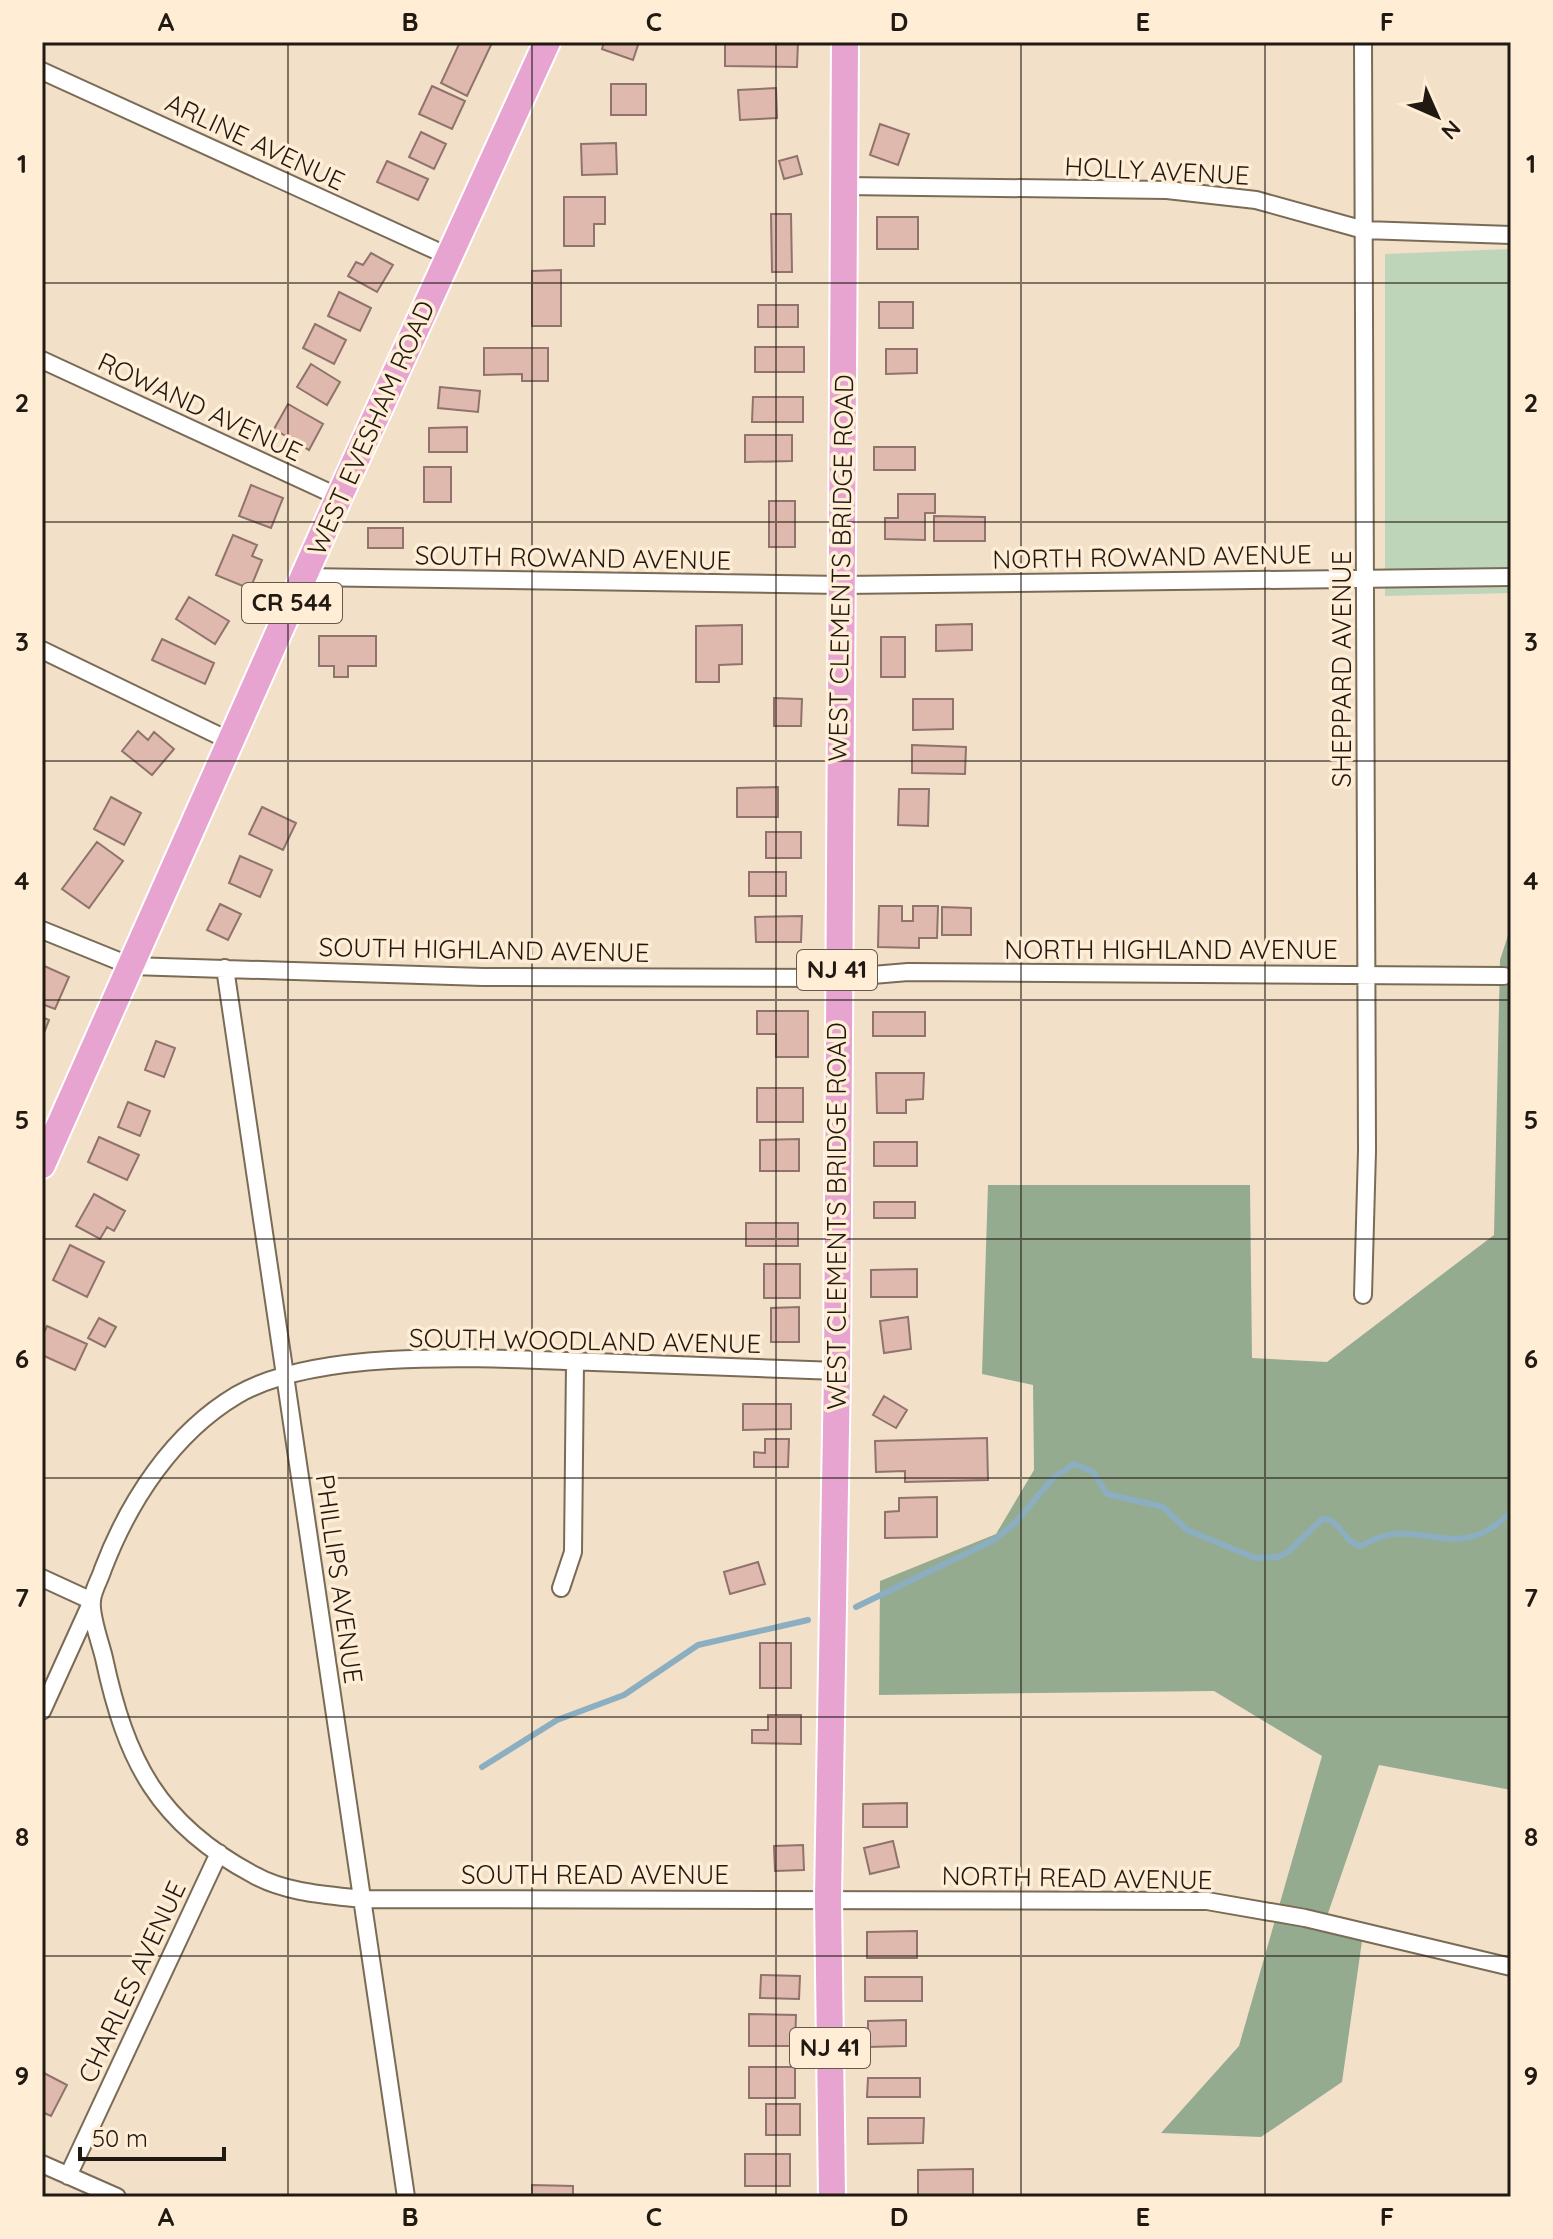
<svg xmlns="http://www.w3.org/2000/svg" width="1553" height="2239" font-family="Quicksand,sans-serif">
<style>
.green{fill:#bed5ba}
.forest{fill:#94ab90}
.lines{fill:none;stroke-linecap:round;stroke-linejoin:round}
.stream{stroke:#8caec1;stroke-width:6}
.building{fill:#dfb9ae;stroke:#8f736c;stroke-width:2}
.minor-casing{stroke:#7a6b56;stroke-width:20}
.primary-casing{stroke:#fff;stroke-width:30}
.minor{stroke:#fff;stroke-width:16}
.primary{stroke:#e7a4d1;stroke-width:26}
.grid{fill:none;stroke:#211a12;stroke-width:2;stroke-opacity:0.55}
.labels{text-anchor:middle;stroke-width:7;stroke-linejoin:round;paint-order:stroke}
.shield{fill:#ffedd6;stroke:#64594d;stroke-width:2}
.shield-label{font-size:24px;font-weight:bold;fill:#211a12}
.street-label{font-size:26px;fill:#211a12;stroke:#ffedd6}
.neatline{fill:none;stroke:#211a12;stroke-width:3}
.grid-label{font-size:26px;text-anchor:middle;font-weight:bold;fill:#211a12}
</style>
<rect width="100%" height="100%" fill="#f2e0c9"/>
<path class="green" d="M 1511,249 L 1511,593 L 1385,596 L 1385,254 Z"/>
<path class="forest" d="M 1511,926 L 1511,1790 L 1379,1765 L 1325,1922 L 1364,1927 L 1342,2082 L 1261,2137 L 1161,2133 L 1239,2046 L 1322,1756 L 1214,1691 L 879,1695 L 880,1581 L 996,1534 L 1034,1470 L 1033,1385 L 982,1374 L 988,1185 L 1250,1185 L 1252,1358 L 1327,1362 L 1494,1235 L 1500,960 Z"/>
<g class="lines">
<path class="stream" d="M 856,1607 L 994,1540 L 1015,1523 L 1053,1478 L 1074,1464 L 1093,1472 L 1107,1494 L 1163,1507 L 1187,1530 L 1255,1558 L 1278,1557 L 1288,1552 L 1322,1519 C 1340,1518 1343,1543 1361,1546 C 1421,1510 1453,1570 1511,1512
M 482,1767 L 557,1720 L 624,1695 L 698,1645 L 808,1620"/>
</g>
<path class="building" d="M 460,42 L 492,43 L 467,96 L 441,83 Z
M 604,42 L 639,42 L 633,60 L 602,49 Z
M 725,42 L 798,42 L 797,67 L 725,66 Z
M 611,84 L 646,84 L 646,115 L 611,115 Z
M 432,86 L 465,101 L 452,129 L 419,114 Z
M 776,88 L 777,118 L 740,120 L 738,90 Z
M 880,124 L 909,134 L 898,165 L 870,155 Z
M 421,132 L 446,144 L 434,169 L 409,157 Z
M 616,143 L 617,174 L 582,175 L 581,144 Z
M 797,156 L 802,174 L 784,179 L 779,161 Z
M 387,161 L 428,179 L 418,200 L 377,182 Z
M 564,197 L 605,197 L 605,224 L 594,224 L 594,246 L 564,246 Z
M 771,214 L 791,214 L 792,272 L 772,272 Z
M 877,217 L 918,217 L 918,249 L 877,249 Z
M 371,253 L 393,265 L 377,292 L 348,276 L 356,262 L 363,265 Z
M 561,270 L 561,326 L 532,326 L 532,271 Z
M 339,292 L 371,308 L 360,331 L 328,316 Z
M 879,302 L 913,302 L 913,328 L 879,328 Z
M 758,305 L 798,305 L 798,327 L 758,327 Z
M 315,324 L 346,340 L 334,364 L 303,348 Z
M 755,347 L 804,347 L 804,372 L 755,372 Z
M 484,348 L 548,348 L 548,381 L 522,381 L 522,374 L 484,375 Z
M 886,349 L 917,349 L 917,373 L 886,374 Z
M 311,364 L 340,382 L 327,405 L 297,387 Z
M 440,387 L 480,391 L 478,412 L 438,408 Z
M 753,397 L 803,397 L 803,422 L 752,422 Z
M 288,404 L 323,424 L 309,450 L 274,429 Z
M 467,427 L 467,452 L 429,452 L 429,428 Z
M 745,435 L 792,435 L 792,461 L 745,462 Z
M 874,447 L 915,447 L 915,470 L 874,470 Z
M 424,467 L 451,467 L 451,502 L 424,502 Z
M 251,485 L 283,498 L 271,528 L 239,516 Z
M 898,494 L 935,494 L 935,513 L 925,513 L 925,540 L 885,539 L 885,518 L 898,518 Z
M 769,501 L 795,501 L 795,547 L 769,547 Z
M 934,516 L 985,517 L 985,541 L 934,541 Z
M 368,528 L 403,528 L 403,548 L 368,548 Z
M 233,535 L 257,545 L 252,556 L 262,560 L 250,589 L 216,575 Z
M 189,597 L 229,621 L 215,644 L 176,619 Z
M 972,624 L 972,650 L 936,651 L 936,625 Z
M 742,625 L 742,664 L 719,665 L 719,682 L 696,682 L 696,626 Z
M 319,636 L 376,636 L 376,666 L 348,666 L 348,677 L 334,677 L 334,666 L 319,666 Z
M 881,637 L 905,637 L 905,677 L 881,677 Z
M 162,639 L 214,663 L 205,684 L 152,660 Z
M 774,698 L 802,699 L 801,726 L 774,726 Z
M 913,699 L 953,699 L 953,729 L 913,730 Z
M 138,731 L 148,740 L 154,732 L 174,749 L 152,775 L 122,751 Z
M 912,745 L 966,747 L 965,774 L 912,773 Z
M 778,787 L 778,817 L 737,817 L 737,788 Z
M 899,789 L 929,789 L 928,826 L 898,825 Z
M 111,797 L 141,813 L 124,845 L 94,829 Z
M 262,807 L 296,823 L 283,850 L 249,834 Z
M 766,832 L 801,832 L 801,858 L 766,858 Z
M 97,842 L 123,861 L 89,908 L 62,889 Z
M 240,856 L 272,870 L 260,897 L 229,883 Z
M 749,872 L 786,872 L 786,896 L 749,896 Z
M 220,904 L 241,914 L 228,940 L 207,930 Z
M 879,906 L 902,906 L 902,921 L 913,921 L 913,906 L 938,906 L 937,938 L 919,938 L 919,948 L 878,947 Z
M 942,907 L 971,908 L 971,935 L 942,935 Z
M 802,916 L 801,942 L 756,942 L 755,917 Z
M 42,965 L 69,977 L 55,1009 L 42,1004 Z
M 757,1011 L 808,1011 L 808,1057 L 776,1057 L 776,1034 L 757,1034 Z
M 873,1012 L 925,1012 L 925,1036 L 873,1036 Z
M 42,1017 L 49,1020 L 42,1038 Z
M 156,1041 L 175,1048 L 164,1077 L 145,1070 Z
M 876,1073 L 924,1073 L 923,1099 L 906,1100 L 906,1113 L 877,1113 Z
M 757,1088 L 803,1088 L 803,1122 L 757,1122 Z
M 128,1102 L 150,1111 L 140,1136 L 118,1127 Z
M 99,1137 L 139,1155 L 127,1180 L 88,1162 Z
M 799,1139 L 799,1171 L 760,1171 L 760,1140 Z
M 874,1142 L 917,1142 L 917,1166 L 874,1166 Z
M 94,1194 L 125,1211 L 114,1231 L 107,1227 L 100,1239 L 76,1226 Z
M 874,1202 L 915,1202 L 915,1218 L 874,1218 Z
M 746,1223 L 798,1223 L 798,1246 L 746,1246 Z
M 70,1245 L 104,1262 L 87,1297 L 53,1280 Z
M 764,1264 L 800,1264 L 800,1298 L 764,1298 Z
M 917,1269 L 917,1297 L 871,1297 L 871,1270 Z
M 799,1307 L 799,1342 L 771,1342 L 771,1308 Z
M 908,1317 L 911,1349 L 884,1353 L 880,1321 Z
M 99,1318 L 116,1327 L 105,1347 L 88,1338 Z
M 47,1326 L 87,1344 L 75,1370 L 42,1355 L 42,1337 Z
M 884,1396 L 907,1410 L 896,1428 L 873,1415 Z
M 743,1404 L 791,1404 L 791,1429 L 743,1430 Z
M 987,1438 L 988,1480 L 905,1482 L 905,1471 L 876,1472 L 875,1441 Z
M 765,1439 L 789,1439 L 788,1467 L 754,1467 L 754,1452 L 765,1453 Z
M 937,1497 L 937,1537 L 885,1538 L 885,1512 L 899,1511 L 899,1498 Z
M 758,1562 L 765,1584 L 730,1594 L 724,1572 Z
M 760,1643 L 791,1643 L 791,1688 L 760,1688 Z
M 768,1715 L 801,1715 L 801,1744 L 752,1743 L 752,1730 L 768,1730 Z
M 907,1803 L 907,1827 L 863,1827 L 863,1804 Z
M 893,1841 L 899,1867 L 870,1874 L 864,1848 Z
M 803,1845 L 804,1870 L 775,1871 L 774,1846 Z
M 917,1931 L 917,1958 L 867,1958 L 867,1932 Z
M 761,1975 L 800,1976 L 799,1999 L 760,1998 Z
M 865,1977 L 922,1977 L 922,2001 L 865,2001 Z
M 749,2014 L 796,2015 L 795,2046 L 749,2046 Z
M 906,2020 L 906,2046 L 868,2047 L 868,2021 Z
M 749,2067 L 795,2067 L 795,2098 L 749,2098 Z
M 42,2072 L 67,2085 L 51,2116 L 42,2112 Z
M 868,2078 L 920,2078 L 920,2097 L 867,2097 Z
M 766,2104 L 800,2104 L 800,2135 L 766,2135 Z
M 868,2118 L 924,2118 L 923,2143 L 868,2144 Z
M 745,2154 L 790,2154 L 790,2186 L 745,2186 Z
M 973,2169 L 973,2197 L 918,2197 L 918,2170 Z
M 532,2185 L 573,2186 L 573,2197 L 589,2197 L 532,2197 Z"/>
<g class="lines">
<defs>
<path id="minor" d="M 42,71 L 448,256
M 845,186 L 1167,190 L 1256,200 L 1364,230 L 1511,235
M 42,360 L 339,497
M 303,577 L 842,585 L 1511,577
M 42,650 L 230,741
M 42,930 L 131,966 L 483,977 L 837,978 L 908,972 L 1504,976
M 225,968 L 406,2197
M 1363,1295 L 1367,1151 L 1363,42
M 837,1371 C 756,1368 675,1365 594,1362 C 497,1359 321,1346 237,1395 C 173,1433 129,1501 103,1569 C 100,1579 93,1590 92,1600 C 90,1616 100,1641 104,1658 C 126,1761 158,1824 254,1875 C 286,1893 327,1895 363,1899 L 1207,1901 L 1305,1918 L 1511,1967
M 42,1578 L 92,1601 L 42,1711
M 561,1588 L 573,1552 L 575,1362
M 42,2164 L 117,2197
M 68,2176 L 219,1853"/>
<path id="primary" d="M 42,1165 L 339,497 L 547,42
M 832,2197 L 828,1898 L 837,1371 L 845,42"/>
</defs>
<use href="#minor" class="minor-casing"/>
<use href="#primary" class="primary-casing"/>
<use href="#minor" class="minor"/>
<use href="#primary" class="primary"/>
</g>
<path class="grid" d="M 288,42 L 288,2197M 532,42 L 532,2197M 776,42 L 776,2197M 1021,42 L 1021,2197M 1265,42 L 1265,2197M 42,283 L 1511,283M 42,522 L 1511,522M 42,761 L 1511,761M 42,1000 L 1511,1000M 42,1239 L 1511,1239M 42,1478 L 1511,1478M 42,1717 L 1511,1717M 42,1956 L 1511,1956"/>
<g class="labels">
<g class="shield">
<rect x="242" y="583" width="100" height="40" rx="6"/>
<rect x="797" y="950" width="80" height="40" rx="6"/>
<rect x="790" y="2028" width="80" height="40" rx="6"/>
</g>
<g class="shield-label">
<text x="292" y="611">CR 544</text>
<text x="837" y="978">NJ 41</text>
<text x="830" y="2056">NJ 41</text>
</g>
<g class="street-label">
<text transform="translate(255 142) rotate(25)" y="9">ARLINE AVENUE</text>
<text transform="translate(1157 171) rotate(3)" y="9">HOLLY AVENUE</text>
<text transform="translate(200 407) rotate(25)" y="9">ROWAND AVENUE</text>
<text transform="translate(371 428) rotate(-66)" y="9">WEST EVESHAM ROAD</text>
<text transform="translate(1152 557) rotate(-1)" y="9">NORTH ROWAND AVENUE</text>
<text transform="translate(573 558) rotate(1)" y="9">SOUTH ROWAND AVENUE</text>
<text transform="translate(841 568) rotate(-89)" y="9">WEST CLEMENTS BRIDGE ROAD</text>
<text transform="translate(1342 669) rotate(-90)" y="9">SHEPPARD AVENUE</text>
<text transform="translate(484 950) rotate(1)" y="9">SOUTH HIGHLAND AVENUE</text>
<text x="1171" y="959">NORTH HIGHLAND AVENUE</text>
<text transform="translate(837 1216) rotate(-90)" y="9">WEST CLEMENTS BRIDGE ROAD</text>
<text transform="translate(585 1341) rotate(1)" y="9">SOUTH WOODLAND AVENUE</text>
<text transform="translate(339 1579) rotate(82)" y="9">PHILLIPS AVENUE</text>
<text x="595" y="1884">SOUTH READ AVENUE</text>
<text transform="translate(1077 1878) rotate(1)" y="9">NORTH READ AVENUE</text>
<text transform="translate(132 1982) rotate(-65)" y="9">CHARLES AVENUE</text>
</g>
</g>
<rect width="1553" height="2239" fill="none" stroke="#ffedd6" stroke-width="88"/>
<g transform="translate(1437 116) rotate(135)" stroke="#ffedd6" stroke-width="6" paint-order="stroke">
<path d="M0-6L14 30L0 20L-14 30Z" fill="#211a12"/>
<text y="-12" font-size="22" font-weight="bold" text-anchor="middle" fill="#211a12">N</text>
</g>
<path d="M80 2147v12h144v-12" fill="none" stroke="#211a12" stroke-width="4"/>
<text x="92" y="2147" font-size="24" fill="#211a12" stroke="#ffedd6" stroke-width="6" paint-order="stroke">50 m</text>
<rect x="44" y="44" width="1465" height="2151" class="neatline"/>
<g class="grid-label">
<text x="166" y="31">A</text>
<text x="410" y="31">B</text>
<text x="654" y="31">C</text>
<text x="899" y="31">D</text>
<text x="1143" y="31">E</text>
<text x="1387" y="31">F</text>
<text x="22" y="173">1</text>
<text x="1531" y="173">1</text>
<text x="22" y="412">2</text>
<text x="1531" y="412">2</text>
<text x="22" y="651">3</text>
<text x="1531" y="651">3</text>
<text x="22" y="890">4</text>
<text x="1531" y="890">4</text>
<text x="22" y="1129">5</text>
<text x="1531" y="1129">5</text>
<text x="22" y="1368">6</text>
<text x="1531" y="1368">6</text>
<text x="22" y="1607">7</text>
<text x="1531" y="1607">7</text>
<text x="22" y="1846">8</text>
<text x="1531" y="1846">8</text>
<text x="22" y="2085">9</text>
<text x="1531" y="2085">9</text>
<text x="166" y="2226">A</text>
<text x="410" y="2226">B</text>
<text x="654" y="2226">C</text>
<text x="899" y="2226">D</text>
<text x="1143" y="2226">E</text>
<text x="1387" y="2226">F</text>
</g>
</svg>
